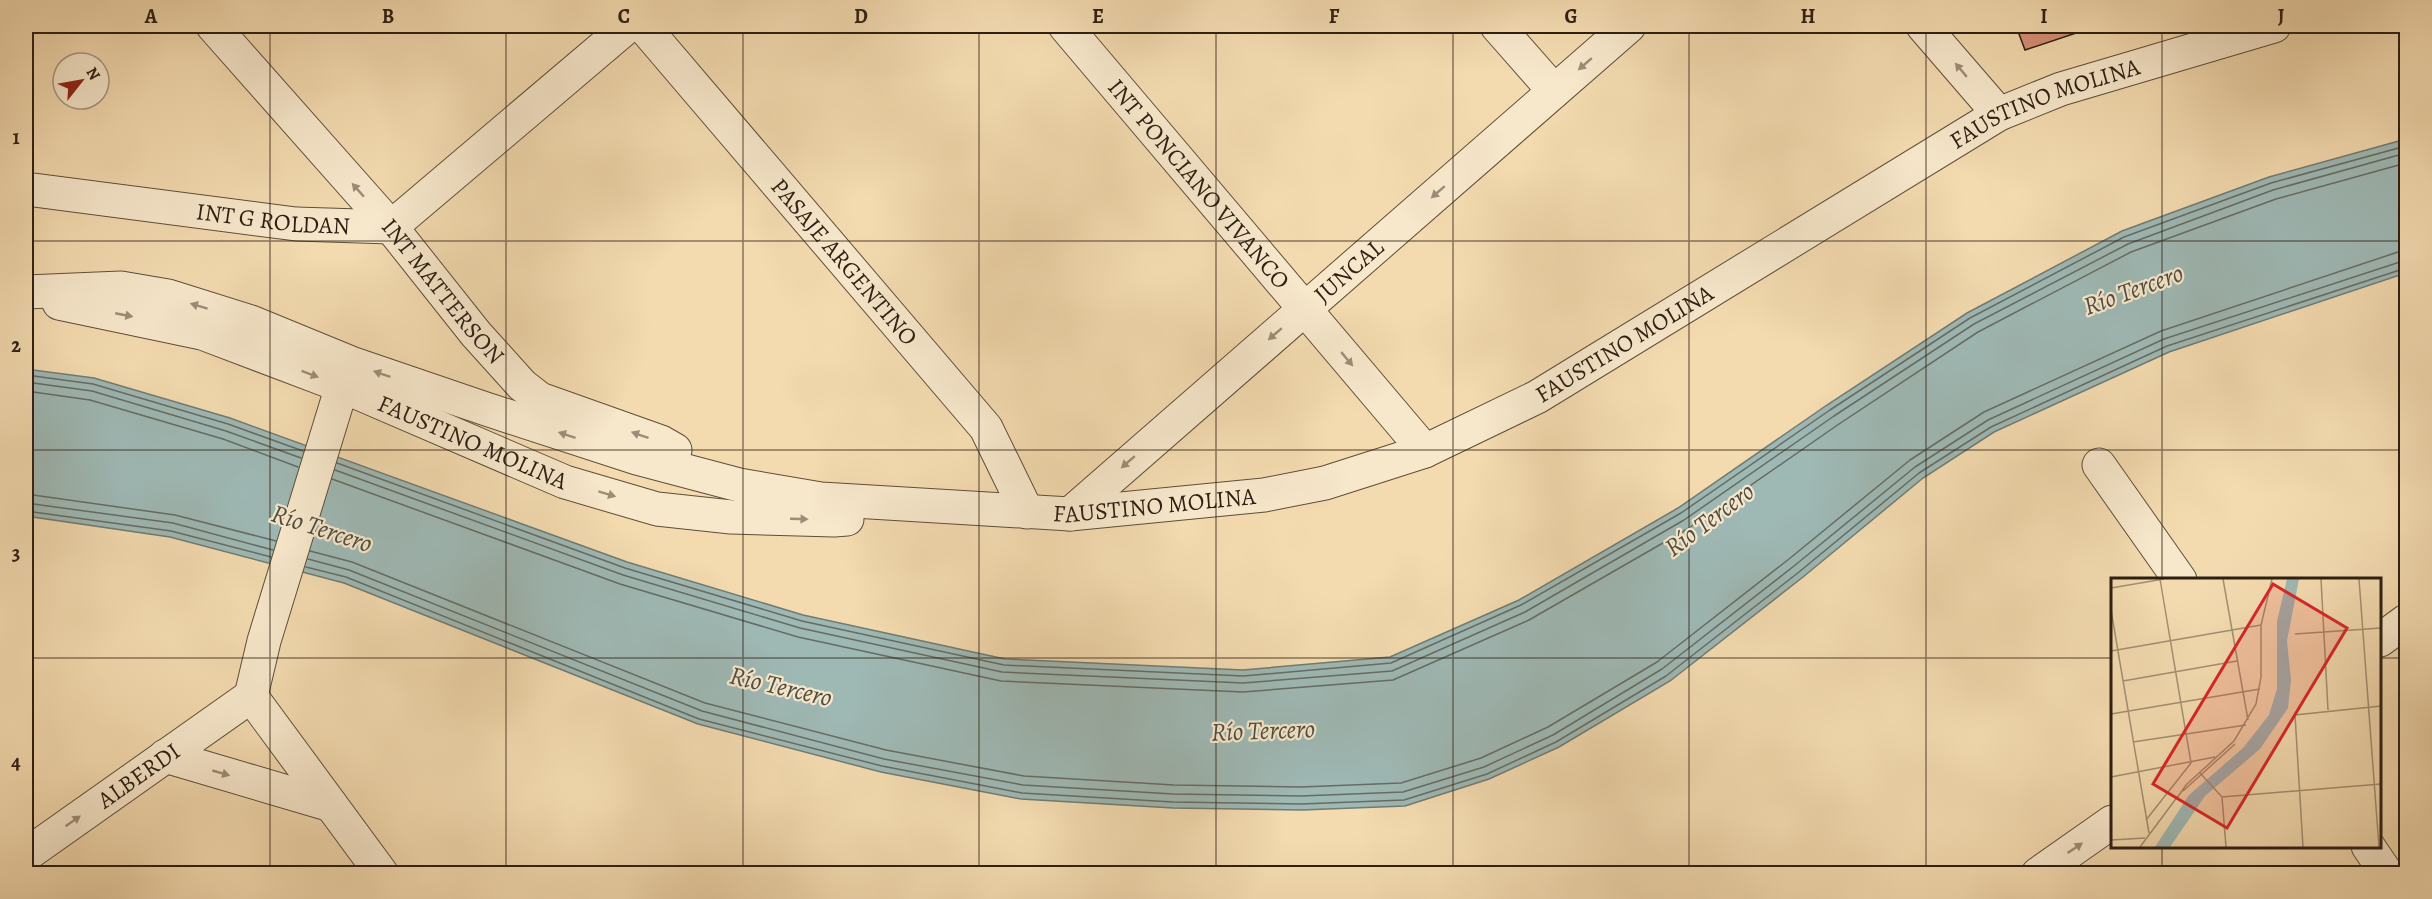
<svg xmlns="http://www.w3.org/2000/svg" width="2432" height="899" font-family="Alegreya,serif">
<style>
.water{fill:#9eb8b4;stroke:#717b74;stroke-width:1.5}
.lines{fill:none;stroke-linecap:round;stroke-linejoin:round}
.shore{stroke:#666c64;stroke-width:1.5}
.building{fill:#d58f75;stroke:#2d1f13;stroke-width:1.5}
.minor-casing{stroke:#5e4e3a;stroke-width:35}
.minor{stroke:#f7e7cb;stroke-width:33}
.oneway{fill:#9c8d78}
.grid{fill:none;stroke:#2d1f13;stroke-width:1.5;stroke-opacity:0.55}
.labels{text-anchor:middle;stroke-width:4.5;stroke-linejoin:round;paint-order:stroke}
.street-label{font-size:24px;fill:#2d1f13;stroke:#f7e7cb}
.water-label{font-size:26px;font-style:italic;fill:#4f4d43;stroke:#f7e7cb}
.inset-road{fill:none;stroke:#a48f71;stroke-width:1.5}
.view{fill:#d62828;fill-opacity:0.15;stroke:#d62828;stroke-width:3}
.inset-edge{fill:none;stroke:#2d1f13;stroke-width:3}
.neatline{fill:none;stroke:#2d1f13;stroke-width:2}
.grid-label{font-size:20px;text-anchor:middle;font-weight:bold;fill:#2d1f13}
</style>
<rect width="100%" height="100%" fill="#f3daaf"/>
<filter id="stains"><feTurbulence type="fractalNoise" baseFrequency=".00333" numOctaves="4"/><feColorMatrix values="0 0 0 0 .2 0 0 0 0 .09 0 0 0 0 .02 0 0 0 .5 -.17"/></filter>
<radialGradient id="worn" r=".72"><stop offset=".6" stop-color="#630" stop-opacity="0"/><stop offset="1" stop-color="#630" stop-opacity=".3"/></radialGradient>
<path class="water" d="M 2406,139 L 2406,273 L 2169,352 L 1994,432 L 1923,478 L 1803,577 L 1670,681 L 1559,747 L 1489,779 L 1405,806 L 1302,810 L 1173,808 L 1021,799 L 881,772 L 698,724 L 344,583 L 170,537 L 26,516 L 26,369 L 94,378 L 230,418 L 627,562 L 803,615 L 1005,659 L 1243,670 L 1390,657 L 1519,600 L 1678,508 L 1827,405 L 1967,313 L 2122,231 L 2269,177 Z"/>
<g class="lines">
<path class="shore" d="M 26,375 L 93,384 L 228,424 L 303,451
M 26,382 L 92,391 L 226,431 L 301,458
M 26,391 L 90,400 L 223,439 L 298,467
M 337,463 L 625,568 L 802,621 L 1004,665 L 1243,676 L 1391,663 L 1521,605 L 1681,513 L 1830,410 L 1970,318 L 2124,237 L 2271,183 L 2406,146
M 335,470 L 623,575 L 800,628 L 1002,672 L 1243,683 L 1392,671 L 1525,612 L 1684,520 L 1834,416 L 1974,324 L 2128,244 L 2273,190 L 2406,153
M 332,479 L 620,584 L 798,637 L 1001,681 L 1243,692 L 1393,680 L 1529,620 L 1689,528 L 1839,424 L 1978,332 L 2131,252 L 2276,199 L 2406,163
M 26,494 L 175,515 L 276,541
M 26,503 L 173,523 L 273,550
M 26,511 L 171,531 L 271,557
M 310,551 L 352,562 L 705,703 L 886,750 L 1024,776 L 1174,785 L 1301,787 L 1401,783 L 1481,758 L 1548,727 L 1657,662 L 1789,559 L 1910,460 L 1984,412 L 2161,331 L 2398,252 L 2406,251
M 308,559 L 349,570 L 702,711 L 884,759 L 1023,785 L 1173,794 L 1301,796 L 1403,792 L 1484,767 L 1553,735 L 1662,669 L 1794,566 L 1915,467 L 1988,420 L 2164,339 L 2406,260
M 306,567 L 346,577 L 699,719 L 882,766 L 1022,793 L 1173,802 L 1301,804 L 1404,800 L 1487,774 L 1556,742 L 1666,676 L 1799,572 L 1919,473 L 1991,427 L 2167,346 L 2406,268"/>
</g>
<path class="building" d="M 2016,26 L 2097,26 L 2025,50 Z"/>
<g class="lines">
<defs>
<g id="minor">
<path id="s1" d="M 213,26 L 391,227 L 476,334 L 522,385 L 540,399 L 661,442 L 675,450"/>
<path id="s2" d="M 643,26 L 986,428 L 1027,512"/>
<path id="s3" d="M 1065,26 L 1425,451"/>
<path d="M 1497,26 L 1554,91"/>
<path d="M 1923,26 L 1999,114"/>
<path id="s4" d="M 26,189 L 296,224 L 391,227 L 628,26"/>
<path id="s5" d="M 26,292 L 121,288 L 168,296 L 251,322 L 351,363 L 486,409 L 637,458 L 739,485 L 821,499 L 1070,514 L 1264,495 L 1325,483 L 1425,451 L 1537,397 L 1999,114 L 2061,89 L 2274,26"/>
<path id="s6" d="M 59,303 L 202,333 L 342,386 L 565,482 L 657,509 L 731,517 L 834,520 L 847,519"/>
<path d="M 349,368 L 342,386 L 264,641 L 251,696 L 382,874"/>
<path d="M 2099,465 L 2180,580"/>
<path id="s7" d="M 1070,514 L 1629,26"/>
<path d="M 2380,640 L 2406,621"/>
<path d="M 165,756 L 331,805"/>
<path d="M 2368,846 L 2387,874"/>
<path id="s8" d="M 26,855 L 251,696"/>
<path d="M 2038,874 L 2112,822"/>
</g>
</defs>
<use href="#minor" class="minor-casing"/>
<use href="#minor" class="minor"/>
</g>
<defs><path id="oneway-solid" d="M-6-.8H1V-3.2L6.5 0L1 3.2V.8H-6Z" transform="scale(1.5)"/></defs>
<g class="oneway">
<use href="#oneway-solid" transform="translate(1585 64) rotate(139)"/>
<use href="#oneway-solid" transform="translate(1961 70) rotate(-130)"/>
<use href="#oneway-solid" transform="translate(358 190) rotate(-131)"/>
<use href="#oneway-solid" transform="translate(1438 192) rotate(139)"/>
<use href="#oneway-solid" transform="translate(199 306) rotate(-163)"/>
<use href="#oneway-solid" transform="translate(124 315) rotate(11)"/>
<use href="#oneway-solid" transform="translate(1275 334) rotate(139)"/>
<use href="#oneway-solid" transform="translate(1347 359) rotate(50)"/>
<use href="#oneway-solid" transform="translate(310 374) rotate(21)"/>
<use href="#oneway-solid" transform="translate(382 374) rotate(-161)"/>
<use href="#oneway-solid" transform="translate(567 435) rotate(-162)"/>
<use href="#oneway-solid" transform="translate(640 435) rotate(-161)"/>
<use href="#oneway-solid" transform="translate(1128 462) rotate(139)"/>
<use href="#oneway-solid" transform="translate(607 494) rotate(17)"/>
<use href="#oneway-solid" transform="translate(799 519) rotate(2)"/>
<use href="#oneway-solid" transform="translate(221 773) rotate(16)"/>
<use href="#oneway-solid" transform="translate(73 821) rotate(-35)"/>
<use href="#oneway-solid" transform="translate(2075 848) rotate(-34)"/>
</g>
<path class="grid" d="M 270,26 L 270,874M 506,26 L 506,874M 743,26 L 743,874M 979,26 L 979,874M 1216,26 L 1216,874M 1453,26 L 1453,874M 1689,26 L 1689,874M 1926,26 L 1926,874M 2162,26 L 2162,580M 26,241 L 2406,241M 26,450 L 2406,450M 26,658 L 2112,658M 2380,658 L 2406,658M 2162,846 L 2162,874"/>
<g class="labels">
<g class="street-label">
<text dy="8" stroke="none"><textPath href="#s5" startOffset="2152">FAUSTINO MOLINA</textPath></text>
<text dy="8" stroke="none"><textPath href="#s3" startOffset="207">INT PONCIANO VIVANCO</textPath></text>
<text dy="8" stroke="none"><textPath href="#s4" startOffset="249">INT G ROLDAN</textPath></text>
<text dy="8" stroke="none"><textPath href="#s2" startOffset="310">PASAJE ARGENTINO</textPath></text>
<text dy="8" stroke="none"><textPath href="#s7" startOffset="370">JUNCAL</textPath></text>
<text dy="8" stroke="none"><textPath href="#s1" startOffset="351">INT MATTERSON</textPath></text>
<text dy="8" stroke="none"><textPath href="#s5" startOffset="1666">FAUSTINO MOLINA</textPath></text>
<text dy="8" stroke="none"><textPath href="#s6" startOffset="438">FAUSTINO MOLINA</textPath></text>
<text dy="8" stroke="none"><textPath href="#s5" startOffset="1162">FAUSTINO MOLINA</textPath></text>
<text dy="8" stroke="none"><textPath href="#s8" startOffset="138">ALBERDI</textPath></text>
</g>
<g class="water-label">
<text transform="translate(2133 289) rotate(-20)" y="9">Río Tercero</text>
<text transform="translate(1709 519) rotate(-37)" y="9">Río Tercero</text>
<text transform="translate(322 528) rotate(18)" y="9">Río Tercero</text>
<text transform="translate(781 686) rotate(13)" y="9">Río Tercero</text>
<text transform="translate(1263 730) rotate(-2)" y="9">Río Tercero</text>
</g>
</g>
<g transform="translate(2111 578)">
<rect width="270" height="270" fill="#f3daaf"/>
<path d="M 176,1 L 188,1 L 176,63 L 180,102 L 177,130 L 149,171 L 94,218 L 59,269 L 44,269 L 78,217 L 132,170 L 158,137 L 166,111 L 166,43 Z" fill="#9eb8b4"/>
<path class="inset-road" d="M 112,1 L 137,142M 210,1 L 217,132M 248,1 L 268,269M 0,10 L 53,1M 0,32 L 38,255M 184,56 L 270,50M 0,73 L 150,47M 12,103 L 126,83M 0,136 L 149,111M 22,164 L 135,147M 89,195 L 111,219 L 270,206M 0,199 L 104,179M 72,213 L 124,166M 111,219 L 115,269M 66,220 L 75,207 L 123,163 L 145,126 L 150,99 L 150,47 L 161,1M 35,242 L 80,185 L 49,1M 0,262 L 34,260M 29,269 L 67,218M 192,269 L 184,137 L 270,128"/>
<path class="view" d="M 162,6 L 236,50 L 116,250 L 42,206 Z"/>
<rect width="270" height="270" class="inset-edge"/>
</g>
<rect width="2432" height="899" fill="none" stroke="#f3daaf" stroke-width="66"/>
<g transform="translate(81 81) rotate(59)"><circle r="28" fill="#f7e7cb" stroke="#a69781" stroke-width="1.5"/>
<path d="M0-4.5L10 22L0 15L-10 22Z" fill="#8f2418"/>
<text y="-9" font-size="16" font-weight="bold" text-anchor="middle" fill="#2d1f13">N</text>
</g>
<rect x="33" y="33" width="2366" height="833" class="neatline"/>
<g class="grid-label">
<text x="151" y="23">A</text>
<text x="388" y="23">B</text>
<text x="624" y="23">C</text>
<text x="861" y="23">D</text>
<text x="1098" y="23">E</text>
<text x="1334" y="23">F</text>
<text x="1571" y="23">G</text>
<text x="1808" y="23">H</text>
<text x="2044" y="23">I</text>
<text x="2281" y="23">J</text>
<text x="16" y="144">1</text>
<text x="16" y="352">2</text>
<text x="16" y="560">3</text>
<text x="16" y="769">4</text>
</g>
<rect width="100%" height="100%" filter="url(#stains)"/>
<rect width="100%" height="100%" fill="url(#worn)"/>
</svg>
